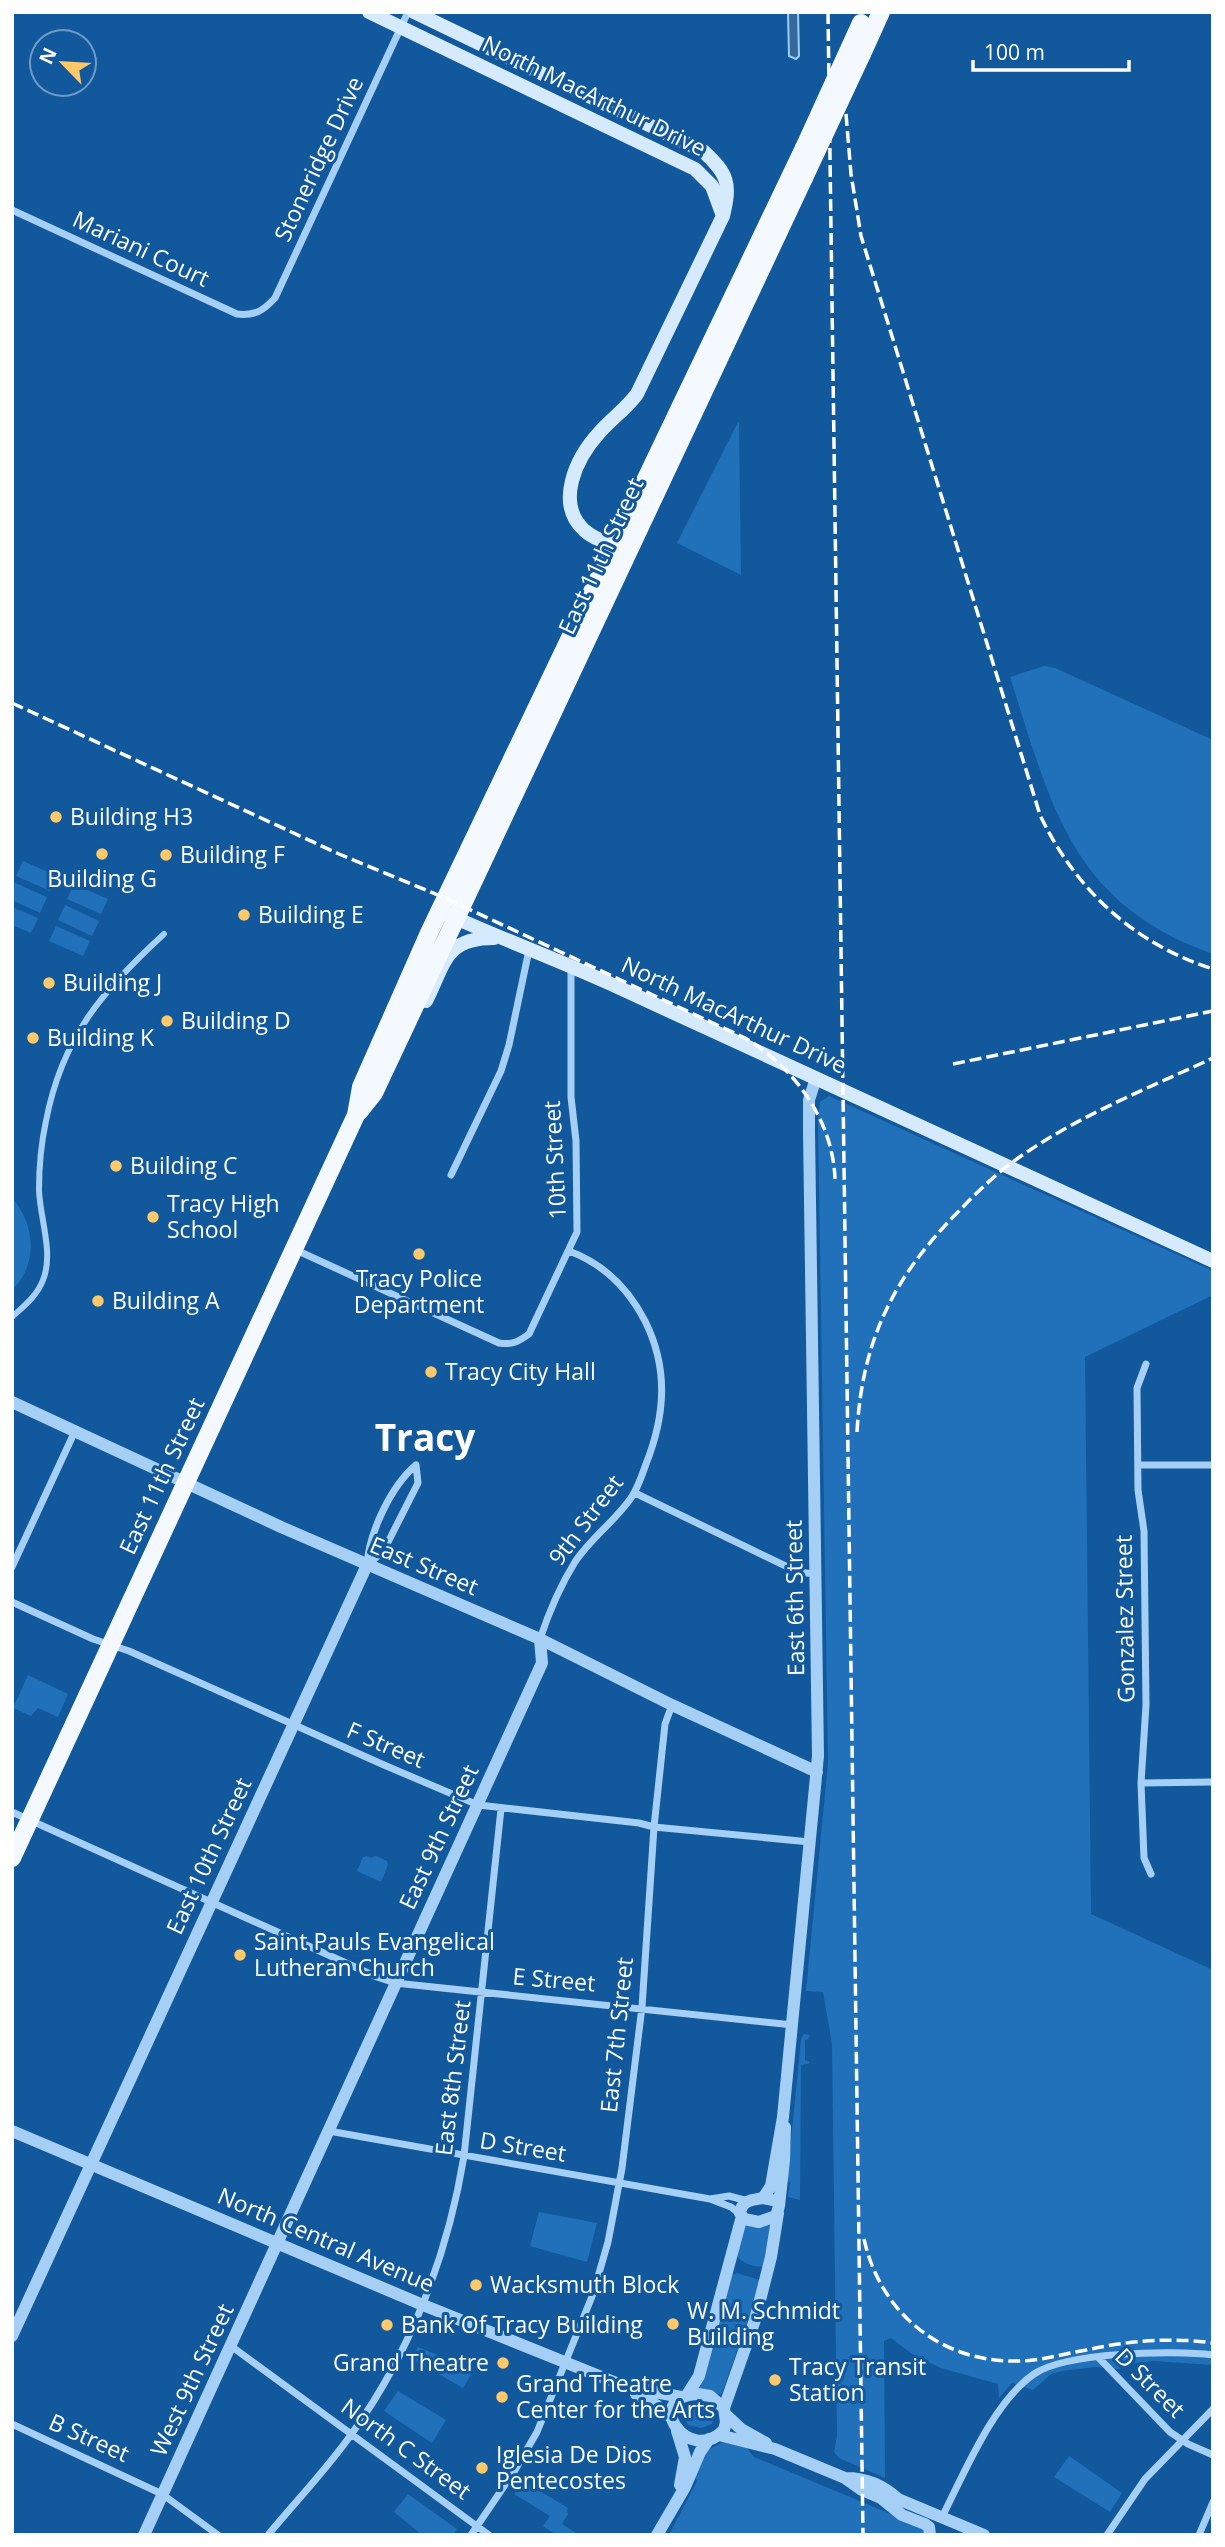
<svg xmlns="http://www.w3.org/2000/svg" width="1225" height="2547" font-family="'Open Sans',sans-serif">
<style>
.green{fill:#2071ba}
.water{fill:#36699a;stroke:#98ccf8;stroke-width:2}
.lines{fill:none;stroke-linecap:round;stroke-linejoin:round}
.pedestrian{stroke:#a6cff5;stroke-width:6}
.minor{stroke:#a6cff5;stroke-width:7}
.tertiary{stroke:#a6cff5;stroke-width:12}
.secondary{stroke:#d6eafd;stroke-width:14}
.primary{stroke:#f3f9ff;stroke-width:18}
.rail{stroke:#fff;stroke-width:3.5;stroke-dasharray:12 5;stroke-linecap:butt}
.primary-bridge{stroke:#f3f9ff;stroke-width:18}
.poi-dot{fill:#ffc869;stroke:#11589c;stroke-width:2.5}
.labels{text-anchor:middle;stroke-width:6;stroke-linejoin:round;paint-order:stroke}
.street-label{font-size:23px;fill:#fff;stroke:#11589c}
.poi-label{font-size:23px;fill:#fff;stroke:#11589c;text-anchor:start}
.town-label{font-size:37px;font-weight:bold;fill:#fff;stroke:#11589c}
</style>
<rect width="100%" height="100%" fill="#11589c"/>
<path class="green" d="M 738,422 L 739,422 L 741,575 L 677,543 Z
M 1044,666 L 1055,668 L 1213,740 L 1213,954 C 1071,904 1051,805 1010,677 Z
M 23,861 L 57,876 L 50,891 L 16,876 Z
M 13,882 L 47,897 L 40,913 L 12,900 Z
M 74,884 L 108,899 L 101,914 L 67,899 Z
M 65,905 L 99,921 L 92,936 L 58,920 Z
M 12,907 L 38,918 L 31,933 L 12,925 Z
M 56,926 L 90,941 L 83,956 L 49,941 Z
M 829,1096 L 1213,1271 L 1213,1295 L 1085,1357 L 1091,1914 L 1213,1970 L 1213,2365 L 1154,2361 L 1128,2364 L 1120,2369 L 1095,2367 L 1062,2371 L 1051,2374 L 1033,2390 L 1012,2383 L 999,2398 L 998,2384 L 941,2368 L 915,2356 L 891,2338 L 884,2341 L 885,2478 L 839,2458 L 834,2452 L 837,2436 L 832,2044 L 823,1992 L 806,1991 L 828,1763 L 818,1121 L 820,1102 Z
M 12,1198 C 35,1224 39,1264 12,1290 L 14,1238 Z
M 28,1675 L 68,1694 L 58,1717 L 38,1708 L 31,1716 L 13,1708 Z
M 367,1856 L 371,1858 L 376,1856 L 387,1861 L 388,1865 L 381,1882 L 357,1871 L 363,1857 Z
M 804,2034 L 810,2035 L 808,2039 L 805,2040 L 805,2060 L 810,2062 L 808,2064 L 801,2065 L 800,2200 L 788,2197 L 790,2182 L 787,2181 L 801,2039 Z
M 539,2212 L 597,2223 L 587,2262 L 530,2246 Z
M 770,2223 L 765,2266 C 756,2268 741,2264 736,2254 L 745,2226 Z
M 737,2273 L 760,2280 L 761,2285 L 721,2395 L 699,2388 L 732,2275 Z
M 418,2347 L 474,2370 L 463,2388 L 412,2359 Z
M 398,2391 L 446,2420 L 432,2443 L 384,2411 Z
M 691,2407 L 710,2411 L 714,2417 L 712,2424 L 701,2428 L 688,2425 L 684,2416 L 686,2410 Z
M 725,2441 L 746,2447 L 754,2457 L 922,2527 L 926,2535 L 669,2535 L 697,2481 L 695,2477 L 706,2451 Z
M 1069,2456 L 1122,2493 L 1110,2512 L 1054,2477 Z
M 523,2481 L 568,2508 L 567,2512 L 568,2514 L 562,2524 L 579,2535 L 556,2535 L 543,2526 L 550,2516 L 514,2494 Z
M 408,2494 L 457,2529 L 453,2535 L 422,2535 L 394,2512 Z"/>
<path class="water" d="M 788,12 L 798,12 L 799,56 L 796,59 L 789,56 Z"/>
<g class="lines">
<path class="pedestrian" d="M 12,1317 C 24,1306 37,1296 43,1280 C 54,1253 40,1219 39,1190 C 39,1167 41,1144 46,1121 C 62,1037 103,990 164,934"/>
<path class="minor" d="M 12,210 L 237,314 C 255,316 263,311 275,298 L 408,12
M 451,1175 L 501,1071 L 509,1045 L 529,950
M 296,1250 L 499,1343 C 512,1345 518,1342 529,1334 L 577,1232 L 576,1141 L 571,1097 L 571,966
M 1146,1364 L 1137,1388 L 1138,1490 L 1144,1531 L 1146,1705 L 1141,1783 L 1144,1858 L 1151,1874
M 1138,1465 L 1213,1465
M 635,1493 L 798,1572 L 815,1574
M 368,1564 L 383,1552 L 418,1483 L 416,1465
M 367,1565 C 369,1533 391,1486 416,1465
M 12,1567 L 75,1431
M 12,1602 L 93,1639 L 129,1651 L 384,1765 L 478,1805 L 639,1823 L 654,1827 L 810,1842
M 540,1639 C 549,1612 560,1586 575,1562 C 591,1538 615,1521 631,1498 C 638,1488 642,1475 646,1464 C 665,1416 669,1369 645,1321 C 628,1288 604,1264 569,1251
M 1141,1783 L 1213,1782
M 12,1812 L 377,1977 L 395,1983 L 793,2025
M 329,2131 L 710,2199 L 731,2207 L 741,2215
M 710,2199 L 729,2196 L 748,2201
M 231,2346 L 489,2535
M 1098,2357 L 1170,2432 L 1188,2444 L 1213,2455
M 12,2424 L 162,2494 L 218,2535
M 942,2517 C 964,2474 993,2402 1034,2374 C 1066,2352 1173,2350 1213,2355
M 268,2535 C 296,2501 328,2468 353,2432 C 411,2351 448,2254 464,2156 L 501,1809
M 471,2535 L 515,2470 L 537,2432 L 593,2294 L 608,2242 L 622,2168 L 642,2007 L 654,1827 L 665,1724 L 672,1705
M 1107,2535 L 1145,2479 L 1213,2409
M 1199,2535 L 1213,2502"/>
<path class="tertiary" d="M 12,1402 L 281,1527 L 540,1639 L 672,1705 L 817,1772
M 12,2131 L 423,2305 L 624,2386 L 681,2397
M 763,2198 L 771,2186 L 783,2117 L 818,1756 L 809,1131 L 809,1100 L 816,1078
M 763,2198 L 777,2201 L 779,2206 L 776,2216 L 759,2222 L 744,2219 L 740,2213 C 742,2200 752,2200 763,2198 Z
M 779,2206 L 784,2160 L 785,2127
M 12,2336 L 367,1565
M 636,2394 L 656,2405 L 671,2417
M 698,2394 L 710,2396 L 724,2408 L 726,2422 L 724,2430 C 688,2467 641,2397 698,2394 Z
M 687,2395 L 699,2376 L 742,2216
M 724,2408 L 755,2320 L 771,2257 L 778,2213
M 726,2415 L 741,2429 L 766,2443
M 677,2431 L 685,2457 L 680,2485
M 719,2435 L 775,2449 L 845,2478 L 862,2490 L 881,2498 L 898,2499 L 984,2535
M 846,2478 C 867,2478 883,2485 898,2499
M 881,2498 L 902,2515 L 925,2524 L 929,2527 L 930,2535
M 144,2535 L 542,1663 L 540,1639
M 657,2535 L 685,2487 L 700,2452 L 709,2439"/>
<path class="secondary" d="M 369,12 L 695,169 L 712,186 L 723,216
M 414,12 L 703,151 C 728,174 731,183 723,216 L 637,394 C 626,409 611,419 599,433 C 576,458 555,503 584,530 C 593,539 610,544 622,550
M 440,911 C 496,937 554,958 611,984 L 1213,1261
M 426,1001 C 445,964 444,938 494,938"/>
<path class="primary" d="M 862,54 L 881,12
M 359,1112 L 374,1093 L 804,178
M 12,1858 L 356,1115 L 361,1087 L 429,933 L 804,148"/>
<path class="rail" d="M 828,12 L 863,2535
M 846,114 L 851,174 L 861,236 L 1040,815 C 1075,889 1134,944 1213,969
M 12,703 L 339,854 L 445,898 L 745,1038 C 794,1067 833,1120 835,1179
M 953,1064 L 1213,1011
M 857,1432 C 862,1340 894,1276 959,1211 C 980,1189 1002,1168 1027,1152 C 1085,1113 1151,1087 1213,1058
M 864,2239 C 882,2320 951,2369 1033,2360 C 1051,2358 1068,2353 1086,2350 C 1127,2341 1171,2337 1213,2343"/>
<path class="primary-bridge" d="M 804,148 L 861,23
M 804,178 L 862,54"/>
</g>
<g class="poi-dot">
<circle cx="56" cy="817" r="7"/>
<circle cx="102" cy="854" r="7"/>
<circle cx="166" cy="855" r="7"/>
<circle cx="244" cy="915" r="7"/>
<circle cx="49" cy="983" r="7"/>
<circle cx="167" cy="1021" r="7"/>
<circle cx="33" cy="1038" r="7"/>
<circle cx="116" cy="1166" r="7"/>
<circle cx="153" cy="1217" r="7"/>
<circle cx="419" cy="1254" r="7"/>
<circle cx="98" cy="1301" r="7"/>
<circle cx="431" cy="1372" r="7"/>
<circle cx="240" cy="1955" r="7"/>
<circle cx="476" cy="2285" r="7"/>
<circle cx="673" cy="2324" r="7"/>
<circle cx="387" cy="2325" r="7"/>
<circle cx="503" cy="2363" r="7"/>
<circle cx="775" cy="2380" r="7"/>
<circle cx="502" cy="2397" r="7"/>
<circle cx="482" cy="2468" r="7"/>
</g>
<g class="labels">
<g class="street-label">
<text transform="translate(594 96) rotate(26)" y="8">North MacArthur Drive</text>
<text transform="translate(319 159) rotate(-65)" y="8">Stoneridge Drive</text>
<text transform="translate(141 249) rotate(25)" y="8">Mariani Court</text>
<text transform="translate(601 556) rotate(-65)" y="8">East 11th Street</text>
<text transform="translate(734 1015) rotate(25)" y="8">North MacArthur Drive</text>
<text transform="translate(555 1160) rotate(-93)" y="8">10th Street</text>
<text transform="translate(162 1476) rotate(-65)" y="8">East 11th Street</text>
<text transform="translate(586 1520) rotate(-53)" y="8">9th Street</text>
<text transform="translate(424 1566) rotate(23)" y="8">East Street</text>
<text transform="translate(795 1598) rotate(-91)" y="8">East 6th Street</text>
<text transform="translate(1125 1619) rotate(-91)" y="8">Gonzalez Street</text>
<text transform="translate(386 1745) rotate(23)" y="8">F Street</text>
<text transform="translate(439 1837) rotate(-65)" y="8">East 9th Street</text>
<text transform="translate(209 1856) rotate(-65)" y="8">East 10th Street</text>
<text transform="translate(554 1980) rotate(5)" y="8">E Street</text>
<text transform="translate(617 2035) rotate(-84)" y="8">East 7th Street</text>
<text transform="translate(453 2078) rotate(-83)" y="8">East 8th Street</text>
<text transform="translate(523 2147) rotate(9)" y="8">D Street</text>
<text transform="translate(326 2240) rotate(23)" y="8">North Central Avenue</text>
<text transform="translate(192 2380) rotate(-65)" y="8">West 9th Street</text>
<text transform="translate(1150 2383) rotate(45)" y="8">D Street</text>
<text transform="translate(89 2438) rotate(24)" y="8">B Street</text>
<text transform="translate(406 2449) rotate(36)" y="8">North C Street</text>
</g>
<g class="poi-label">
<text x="70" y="825">Building H3</text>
<text x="180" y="863">Building F</text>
<text x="102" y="887" text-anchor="middle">Building G</text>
<text x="258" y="923">Building E</text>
<text x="63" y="991">Building J</text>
<text x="181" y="1029">Building D</text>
<text x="47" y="1046">Building K</text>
<text x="130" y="1174">Building C</text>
<text x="167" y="1212">Tracy High<tspan x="167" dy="26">School</tspan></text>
<text x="419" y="1287" text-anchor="middle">Tracy Police<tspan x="419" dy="26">Department</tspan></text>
<text x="112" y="1309">Building A</text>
<text x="445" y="1380">Tracy City Hall</text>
<text x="254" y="1950">Saint Pauls Evangelical<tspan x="254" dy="26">Lutheran Church</tspan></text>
<text x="490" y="2293">Wacksmuth Block</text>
<text x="687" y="2319">W. M. Schmidt<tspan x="687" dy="26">Building</tspan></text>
<text x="401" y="2333">Bank Of Tracy Building</text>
<text x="489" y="2371" text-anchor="end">Grand Theatre</text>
<text x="789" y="2375">Tracy Transit<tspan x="789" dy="26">Station</tspan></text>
<text x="516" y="2392">Grand Theatre<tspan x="516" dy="26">Center for the Arts</tspan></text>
<text x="496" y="2463">Iglesia De Dios<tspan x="496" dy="26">Pentecostes</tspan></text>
</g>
<g class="town-label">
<text x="425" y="1451">Tracy</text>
</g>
</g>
<rect width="1225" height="2547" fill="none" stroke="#ffffff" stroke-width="28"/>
<g transform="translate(63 63) rotate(295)"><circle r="33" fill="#11589c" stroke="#709bc4" stroke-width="2"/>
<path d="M0-5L12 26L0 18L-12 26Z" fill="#ffc869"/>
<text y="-10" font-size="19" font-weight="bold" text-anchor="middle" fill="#ffffff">N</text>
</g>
<path d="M973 60v10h156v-10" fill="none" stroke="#ffffff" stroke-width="3.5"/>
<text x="984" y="60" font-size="21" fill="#ffffff" stroke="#11589c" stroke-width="5" paint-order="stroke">100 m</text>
</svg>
